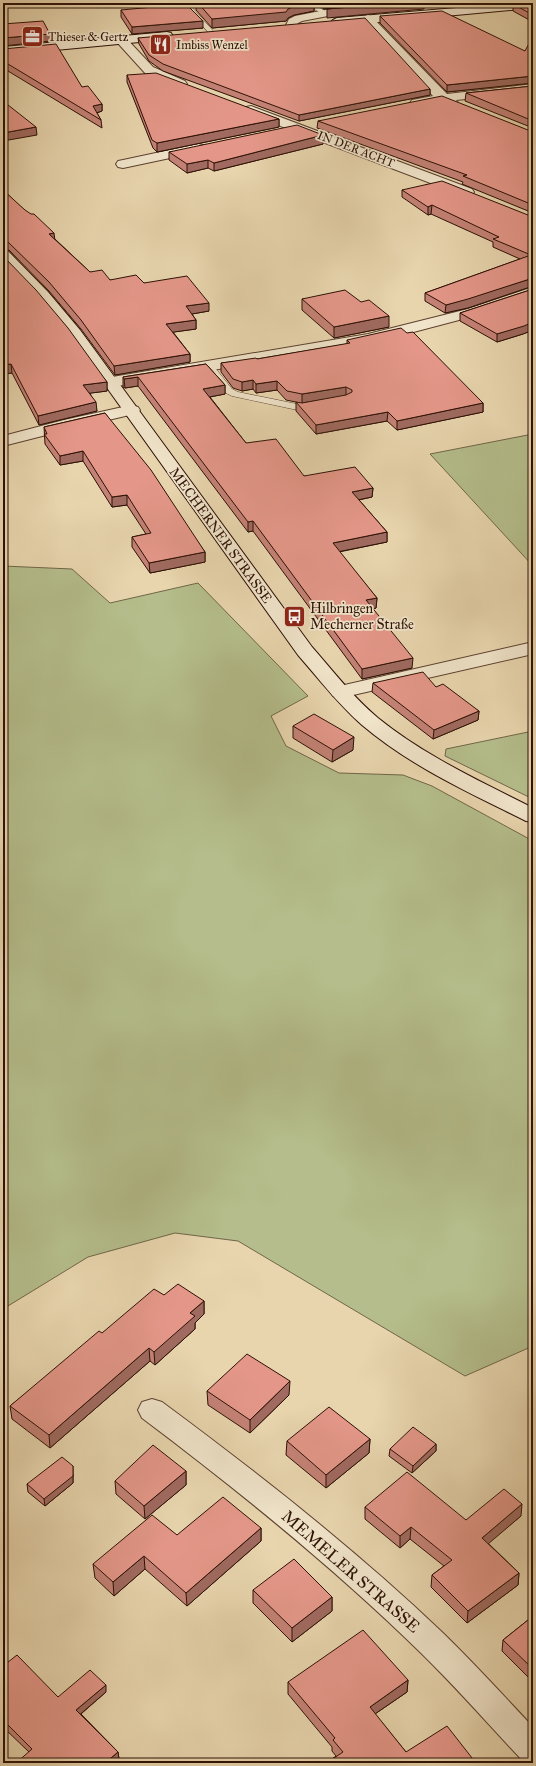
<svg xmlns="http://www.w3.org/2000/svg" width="536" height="1766" font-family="'IM FELL Great Primer',serif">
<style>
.green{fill:#b4bd8b;stroke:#706648}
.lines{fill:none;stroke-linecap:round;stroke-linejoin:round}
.lane-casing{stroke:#5c412f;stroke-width:1}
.street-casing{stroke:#5c412f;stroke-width:2}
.secondary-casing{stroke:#2d1005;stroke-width:2}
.lane{fill:#f0e4ca;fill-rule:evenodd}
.street{fill:#f0e4ca;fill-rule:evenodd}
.secondary{fill:#f0e4ca;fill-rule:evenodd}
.wall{fill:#c48276;stroke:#2d1005}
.shaded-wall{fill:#a06a60;stroke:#2d1005}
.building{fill:#e49789;stroke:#2d1005}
.labels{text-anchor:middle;stroke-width:3.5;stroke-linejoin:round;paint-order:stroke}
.far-poi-label{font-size:12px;fill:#2d1005;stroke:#f0e4ca;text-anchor:start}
.far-street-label{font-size:12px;fill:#2d1005;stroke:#f0e4ca}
.street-label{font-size:14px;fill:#2d1005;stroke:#f0e4ca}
.poi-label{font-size:14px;fill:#2d1005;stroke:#f0e4ca;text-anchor:start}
.near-street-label{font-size:17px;fill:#2d1005;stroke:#f0e4ca}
</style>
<rect width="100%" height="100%" fill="#e8d5ae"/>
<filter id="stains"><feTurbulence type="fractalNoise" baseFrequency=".005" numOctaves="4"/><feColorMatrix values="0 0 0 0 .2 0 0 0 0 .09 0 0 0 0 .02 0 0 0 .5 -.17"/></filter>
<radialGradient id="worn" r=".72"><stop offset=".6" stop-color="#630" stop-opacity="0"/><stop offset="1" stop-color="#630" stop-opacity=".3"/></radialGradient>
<path class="green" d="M 533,434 L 533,566 L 430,454 Z
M 3,566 L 72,569 L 110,603 L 198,583 L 308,696 L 271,716 L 286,746 L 339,773 L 403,775 L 432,786 L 533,841 L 533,1346 L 465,1376 L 238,1241 L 175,1233 L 88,1257 L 3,1309 Z
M 533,731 L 533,799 L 445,756 L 446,749 Z"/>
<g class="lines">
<defs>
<path id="lane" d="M 181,3 L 188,3 L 214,32 L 214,34 L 210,34 Z
M 306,3 L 312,3 L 328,13 L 323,14 L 307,5 Z
M 209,363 L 212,364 L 232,389 L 238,392 L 302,405 L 313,403 L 318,406 L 316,408 L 302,411 L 232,396 L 226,393 L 204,366 Z"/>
<path id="street" d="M 361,3 L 386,3 L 380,6 L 302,21 L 298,23 L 296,27 L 288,27 L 286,25 L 289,19 L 295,16 Z
M 368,15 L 372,17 L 447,94 L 533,84 L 533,92 L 456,100 L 458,103 L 456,106 C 450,107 447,103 441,103 C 431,102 422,108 412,106 L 410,103 L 412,100 L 433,96 L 364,21 L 362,19 L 364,17 Z
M 121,36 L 125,37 L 153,67 L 185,81 L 187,84 L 185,87 L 177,87 L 145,73 L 115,40 L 117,37 Z
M 251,106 L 472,189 L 474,192 L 472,195 L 462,195 L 246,113 L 245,110 L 246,107 Z
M 198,144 L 203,145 L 205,148 L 203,151 L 123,168 L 118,167 L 116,164 L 118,161 L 123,160 Z
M 533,287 L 533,296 L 478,315 L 368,344 L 112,387 L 106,385 L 104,382 L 106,379 L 112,377 L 368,334 L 468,309 Z
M 132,405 L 138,407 L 140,410 L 138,413 L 66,430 L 3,446 L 3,436 L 64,420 Z
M 533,642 L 533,654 L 340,698 L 333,696 L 330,692 L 333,688 L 340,686 Z
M 152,1399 L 162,1402 C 259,1474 355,1549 443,1633 C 474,1663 503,1695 533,1727 L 533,1763 L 522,1760 C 488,1724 455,1686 420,1652 C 333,1567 239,1491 142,1418 L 138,1410 L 142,1402 Z"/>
<path id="secondary" d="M 516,3 L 533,3 L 533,8 L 337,26 L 333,24 L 331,22 L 333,20 L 337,18 Z
M 167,32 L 171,33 L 173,36 L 171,39 L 3,55 L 3,47 Z
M 3,250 L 8,251 L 48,292 L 80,330 L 312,647 C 333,671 353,697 378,718 C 425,756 480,781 533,808 L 533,822 L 526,821 C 470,793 410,766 362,725 C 338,704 319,679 298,655 L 70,336 L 38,298 L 3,262 Z"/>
</defs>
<use href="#lane" class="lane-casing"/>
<use href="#street" class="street-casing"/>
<use href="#secondary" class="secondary-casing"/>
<use href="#lane" class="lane"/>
<use href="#street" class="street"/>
<use href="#secondary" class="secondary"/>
</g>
<path class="wall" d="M 196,3 L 314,3 L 314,11 L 294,15 L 288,18 L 286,21 L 212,28 L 196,10 Z
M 315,3 L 353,3 L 324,9 Z
M 533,3 L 533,22 L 513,11 L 513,4 Z
M 121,10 L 203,28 L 132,34 L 121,17 Z
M 380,16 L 525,51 L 533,83 L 447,92 L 380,23 Z
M 138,38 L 430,89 L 430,95 L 299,121 L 163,71 L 149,61 L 139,44 Z
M 3,49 L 82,87 L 102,104 L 102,111 L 97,113 L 101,120 L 102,128 L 3,68 Z
M 127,75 L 279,119 L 279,127 L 157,152 L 153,148 L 127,82 Z
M 533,86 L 533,128 L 465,101 L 466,93 Z
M 318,121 L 533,132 L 533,213 L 462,184 L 463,182 L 317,128 Z
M 323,144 L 214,171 L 208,168 L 187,173 L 169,160 L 169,152 Z
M 3,190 L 90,272 L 110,280 L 144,283 L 209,311 L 192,314 L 196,320 L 196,329 L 173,332 L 190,354 L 190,362 L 115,375 L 81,329 L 49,291 L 9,250 L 3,249 Z
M 402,190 L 533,217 L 533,286 L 468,308 L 445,313 L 425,301 L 425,293 L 520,259 L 493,247 L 493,242 L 431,214 L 428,215 L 402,197 Z
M 3,256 L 107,382 L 107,391 L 90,393 L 97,411 L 39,425 L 12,373 L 4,374 L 3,372 Z
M 533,289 L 533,330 L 523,334 L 497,342 L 460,321 L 460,313 Z
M 302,299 L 361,302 L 389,327 L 334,338 L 302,310 Z
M 347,340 L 483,403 L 483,412 L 397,430 L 387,421 L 316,434 L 296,411 L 296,402 L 286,400 L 277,390 L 256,393 L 253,389 L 242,391 L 233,388 L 221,372 L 221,363 L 257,359 L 347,344 Z
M 206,364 L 225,385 L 225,394 L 210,397 L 246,443 L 304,476 L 373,488 L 372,497 L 359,500 L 387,532 L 387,542 L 339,552 L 377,598 L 376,608 L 373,609 L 412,668 L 362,679 L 253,531 L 248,532 L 138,386 L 125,388 L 123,387 L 123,377 Z
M 105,413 L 205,552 L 205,562 L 150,573 L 132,547 L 132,537 L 146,534 L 127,505 L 112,507 L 83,461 L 60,465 L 45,444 L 44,427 Z
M 373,683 L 436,687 L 479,711 L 478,720 L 433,739 L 372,692 Z
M 293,726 L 353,750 L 332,762 L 293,738 Z
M 164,1295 L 204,1301 L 204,1314 L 195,1323 L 195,1329 L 155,1365 L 150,1361 L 50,1448 L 12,1419 L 10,1406 L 102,1333 Z
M 207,1391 L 289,1395 L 250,1433 L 208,1405 Z
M 370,1439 L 369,1453 L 326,1488 L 286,1455 L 287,1441 Z
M 436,1444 L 436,1451 L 412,1473 L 389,1456 L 390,1449 Z
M 186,1471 L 186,1485 L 145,1519 L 116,1494 L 115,1481 Z
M 73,1474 L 73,1483 L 45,1506 L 28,1492 L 27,1484 Z
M 365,1507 L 466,1520 L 521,1516 L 488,1543 L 519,1573 L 518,1585 L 467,1623 L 431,1587 L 432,1575 L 444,1566 L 410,1539 L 400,1548 L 365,1519 Z
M 261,1528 L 261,1541 L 187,1606 L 145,1569 L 114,1596 L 95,1578 L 93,1564 L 177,1535 Z
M 253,1590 L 332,1597 L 332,1611 L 292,1642 L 253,1603 Z
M 533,1616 L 533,1682 L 502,1651 L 503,1640 Z
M 3,1666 L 58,1697 L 106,1692 L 81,1714 L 118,1752 L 119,1759 L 29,1752 L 3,1727 Z
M 408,1680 L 407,1692 L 375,1714 L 406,1752 L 476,1763 L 328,1763 L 328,1762 L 336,1756 L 332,1751 L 332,1747 L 288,1694 L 288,1682 Z"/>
<path class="shaded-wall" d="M 308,3 L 314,3 L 314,11 L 294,15 L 288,18 L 286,21 L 212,28 L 212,19 L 288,9 L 294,6 Z
M 324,3 L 353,3 L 324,9 Z
M 395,3 L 425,3 L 424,9 L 327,18 L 327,9 Z
M 203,21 L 203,28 L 132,34 L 132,27 Z
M 50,34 L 51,41 L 3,46 L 3,38 Z
M 533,76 L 533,83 L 447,92 L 447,85 Z
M 430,89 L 430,95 L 299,121 L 299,115 Z
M 102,104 L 102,111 L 93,114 L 93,106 Z
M 279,119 L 279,127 L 157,152 L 157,143 Z
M 36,127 L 37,135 L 3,141 L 3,133 Z
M 323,135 L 323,144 L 214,171 L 214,163 Z
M 4,148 L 5,156 L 3,157 L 3,149 Z
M 208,160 L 208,168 L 187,173 L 187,164 Z
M 432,205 L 431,214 L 428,215 L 428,207 Z
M 54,233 L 55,241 L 49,234 Z
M 533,278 L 533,286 L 468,308 L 445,313 L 446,305 Z
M 209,303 L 209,311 L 186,315 L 186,306 Z
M 389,316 L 389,327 L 334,338 L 334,327 Z
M 196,320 L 196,329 L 167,333 L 166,324 Z
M 533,322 L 533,330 L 523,334 L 497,342 L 497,334 Z
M 190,354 L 190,362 L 115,375 L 114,366 Z
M 11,364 L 12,373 L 4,374 L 3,365 Z
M 138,377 L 138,386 L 125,388 L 124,379 Z
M 253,380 L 253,389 L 242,391 L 242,382 Z
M 277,381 L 277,390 L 256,393 L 256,384 Z
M 107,382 L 107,391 L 84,394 L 83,385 Z
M 225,385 L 225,394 L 204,398 L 203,389 Z
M 346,387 L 346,396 L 302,403 L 302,394 Z
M 96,402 L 97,411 L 39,425 L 38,416 Z
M 483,403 L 483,412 L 397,430 L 397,421 Z
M 388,412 L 387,421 L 316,434 L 316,425 Z
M 83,451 L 83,461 L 60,465 L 60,456 Z
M 373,488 L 372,497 L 352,501 L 352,492 Z
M 127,495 L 127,505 L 112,507 L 112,497 Z
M 253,521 L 253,531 L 248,532 L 248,522 Z
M 387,532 L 387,542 L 332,553 L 333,543 Z
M 205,552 L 205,562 L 150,573 L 149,563 Z
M 377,598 L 376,608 L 366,610 L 366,600 Z
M 413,658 L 412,668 L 362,679 L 362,669 Z
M 479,711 L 478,720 L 433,739 L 434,730 Z
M 354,737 L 353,750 L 332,762 L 333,750 Z
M 204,1301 L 204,1314 L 195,1323 L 195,1329 L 155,1365 L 154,1352 L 190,1313 Z
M 149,1348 L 150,1361 L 50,1448 L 49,1435 Z
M 290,1381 L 289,1395 L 250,1433 L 250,1420 Z
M 370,1439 L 369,1453 L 326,1488 L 326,1475 Z
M 436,1444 L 436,1451 L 412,1473 L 413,1466 Z
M 73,1466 L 73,1483 L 45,1506 L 44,1499 Z
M 186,1471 L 186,1485 L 145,1519 L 144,1506 Z
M 522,1504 L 521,1516 L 481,1550 L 482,1538 Z
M 411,1527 L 410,1539 L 400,1548 L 400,1536 Z
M 261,1528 L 261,1541 L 187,1606 L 186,1593 Z
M 144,1556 L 145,1569 L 114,1596 L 113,1582 Z
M 519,1573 L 518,1585 L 467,1623 L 468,1611 Z
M 332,1597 L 332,1611 L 292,1642 L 292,1628 Z
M 408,1680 L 407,1692 L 369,1718 L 370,1707 Z
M 106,1685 L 106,1692 L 77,1717 L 76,1710 Z
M 118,1752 L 119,1759 L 114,1763 L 105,1763 Z
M 378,1759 L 378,1763 L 372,1763 Z"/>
<path class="building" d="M 198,3 L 308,3 L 294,6 L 288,9 L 286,12 L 212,19 Z
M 358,3 L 395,3 L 327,9 Z
M 528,3 L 533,3 L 533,15 L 513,4 Z
M 186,4 L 203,21 L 132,27 L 121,10 Z
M 442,11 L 525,51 L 533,36 L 533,76 L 447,85 L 380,16 Z
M 365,18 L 430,89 L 299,115 L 163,64 L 149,55 L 138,38 Z
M 43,21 L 50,34 L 3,38 L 3,24 Z
M 56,44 L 82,87 L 88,86 L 102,104 L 93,106 L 101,120 L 3,61 L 3,49 Z
M 156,73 L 279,119 L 157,143 L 152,140 L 127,75 Z
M 533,86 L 533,121 L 466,93 Z
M 442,96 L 533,132 L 533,205 L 463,176 L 467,175 L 318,121 Z
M 3,101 L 36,127 L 3,133 Z
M 297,125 L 323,135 L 214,163 L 208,160 L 187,164 L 169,152 Z
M 442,181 L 533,217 L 533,278 L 468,299 L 446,305 L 425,293 L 531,255 L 493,239 L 499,237 L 432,205 L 428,207 L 402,190 Z
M 3,190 L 25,210 L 31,214 L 34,214 L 54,233 L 49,234 L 90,272 L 102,270 L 110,280 L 136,275 L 144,283 L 187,276 L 209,303 L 186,306 L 196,320 L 166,324 L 190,354 L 114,366 L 81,320 L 49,282 L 8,242 L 3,241 Z
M 3,256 L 36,290 L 68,328 L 107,382 L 83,385 L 96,402 L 38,416 L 11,364 L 3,365 Z
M 533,289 L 533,322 L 524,326 L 497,334 L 460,313 Z
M 345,290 L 361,302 L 369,300 L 389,316 L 334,327 L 302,299 Z
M 401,328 L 407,333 L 413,332 L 483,403 L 397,421 L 388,412 L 316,425 L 296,402 L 302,403 L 346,395 L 352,392 L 352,390 L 346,387 L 302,394 L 287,391 L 277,381 L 256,384 L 253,380 L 242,382 L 233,379 L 221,363 L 256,358 L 257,359 L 350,343 L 347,340 Z
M 206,364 L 225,385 L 203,389 L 246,443 L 276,439 L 304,476 L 355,467 L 373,488 L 352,492 L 387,532 L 333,543 L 377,598 L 366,600 L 413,658 L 362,669 L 253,521 L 248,522 L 138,377 L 124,379 L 123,377 Z
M 105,413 L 151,470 L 205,552 L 149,563 L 132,537 L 151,533 L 127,495 L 112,497 L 83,451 L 60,456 L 44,434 L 47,434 L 44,427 Z
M 423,672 L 436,687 L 443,684 L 479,711 L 434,730 L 373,683 Z
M 314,714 L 354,737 L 333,750 L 293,726 Z
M 178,1284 L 204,1301 L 190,1313 L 195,1316 L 154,1352 L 149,1348 L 49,1435 L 10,1406 L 99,1331 L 102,1333 L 154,1289 L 164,1295 Z
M 247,1354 L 290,1381 L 250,1420 L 207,1391 Z
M 329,1407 L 370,1439 L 326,1475 L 287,1441 Z
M 413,1427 L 436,1444 L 413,1466 L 390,1449 Z
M 153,1445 L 186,1471 L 144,1506 L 115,1481 Z
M 62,1457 L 73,1466 L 73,1476 L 44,1499 L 27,1484 Z
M 407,1472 L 466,1520 L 504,1489 L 522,1504 L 482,1538 L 519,1573 L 468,1611 L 432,1575 L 452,1560 L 411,1527 L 400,1536 L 365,1507 Z
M 223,1497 L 261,1528 L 186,1593 L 144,1556 L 113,1582 L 93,1564 L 152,1515 L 177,1535 Z
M 294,1559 L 332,1597 L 292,1628 L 253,1590 Z
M 533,1616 L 533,1669 L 503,1640 Z
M 363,1630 L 408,1680 L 370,1707 L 406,1752 L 447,1726 L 476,1763 L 381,1763 L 378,1759 L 372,1763 L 329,1763 L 328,1762 L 343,1752 L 333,1740 L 335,1738 L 288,1682 Z
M 17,1655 L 58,1697 L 90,1670 L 106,1685 L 76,1710 L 118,1752 L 105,1763 L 16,1763 L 32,1749 L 3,1720 L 3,1666 Z"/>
<defs>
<symbol id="office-square" viewBox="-11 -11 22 22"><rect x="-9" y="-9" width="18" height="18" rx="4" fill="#8f2418" stroke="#f0e4ca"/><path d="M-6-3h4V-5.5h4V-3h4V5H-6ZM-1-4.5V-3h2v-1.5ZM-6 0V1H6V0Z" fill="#fff"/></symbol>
<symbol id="restaurant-square" viewBox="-11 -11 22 22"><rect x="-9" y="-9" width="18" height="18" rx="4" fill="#8f2418" stroke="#f0e4ca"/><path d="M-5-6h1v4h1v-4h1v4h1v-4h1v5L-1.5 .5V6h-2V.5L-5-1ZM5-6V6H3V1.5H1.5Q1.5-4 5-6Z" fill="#fff"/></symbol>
<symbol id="bus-square" viewBox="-11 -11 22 22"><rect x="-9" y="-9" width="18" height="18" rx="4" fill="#8f2418" stroke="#f0e4ca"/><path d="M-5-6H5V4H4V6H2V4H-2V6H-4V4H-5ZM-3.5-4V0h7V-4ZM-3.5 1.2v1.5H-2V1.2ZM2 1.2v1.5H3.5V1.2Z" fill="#fff"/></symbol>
</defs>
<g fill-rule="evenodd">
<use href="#office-square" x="20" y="24" width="25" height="25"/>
<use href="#restaurant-square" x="148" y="32" width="25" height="25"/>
<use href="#bus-square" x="282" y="604" width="25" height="25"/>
</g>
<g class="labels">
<g class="far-poi-label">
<text x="48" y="41">Thieser &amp; Gertz</text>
<text x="176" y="49">Imbiss Wenzel</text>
</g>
<g class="far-street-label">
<text transform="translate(356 149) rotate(21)" y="4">IN DER ACHT</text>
</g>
<g class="street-label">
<text transform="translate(221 535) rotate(54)" y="5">MECHERNER STRASSE</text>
</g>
<g class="poi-label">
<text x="310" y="613">Hilbringen<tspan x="310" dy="16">Mecherner Straße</tspan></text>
</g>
<g class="near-street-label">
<text transform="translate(351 1571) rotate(41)" y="6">MEMELER STRASSE</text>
</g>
</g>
<rect width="536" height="1766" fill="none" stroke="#e8d5ae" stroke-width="16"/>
<rect x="4" y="4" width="528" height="1758" fill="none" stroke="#2d1005" stroke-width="2"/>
<rect x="8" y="8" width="520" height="1750" fill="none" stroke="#2d1005"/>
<rect width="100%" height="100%" filter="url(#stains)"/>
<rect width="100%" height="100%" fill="url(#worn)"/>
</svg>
